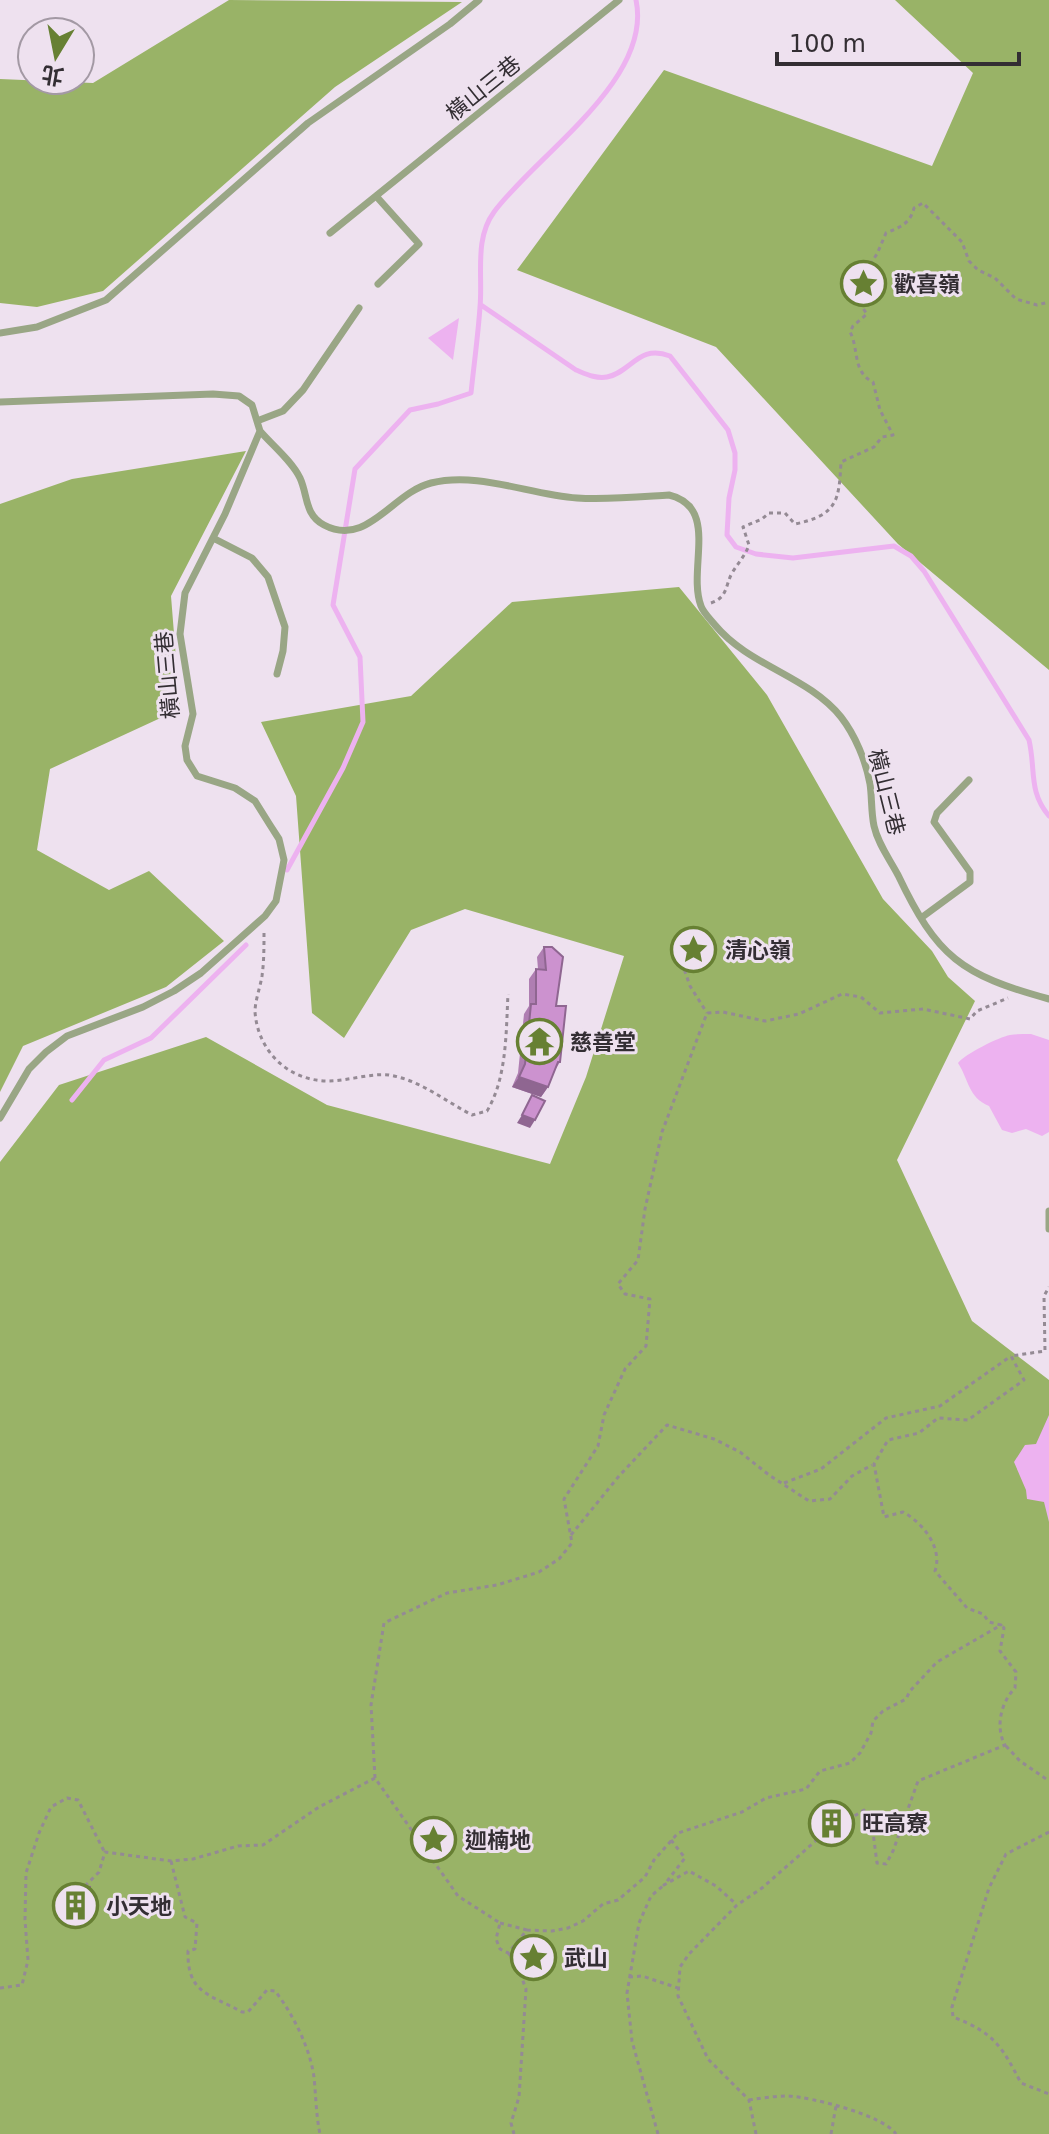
<svg xmlns="http://www.w3.org/2000/svg" width="1049" height="2134" font-family="'DejaVu Sans','Noto Sans TC',sans-serif">
<style>
.forest{fill:#99b367}
.water{fill:#edb2f0}
.lines{fill:none;stroke-linecap:round;stroke-linejoin:round}
.stream{stroke:#edb2f0;stroke-width:5}
.path{stroke:#948a94;stroke-width:3;stroke-dasharray:4 4;stroke-linecap:butt}
.lane{stroke:#99a685;stroke-width:7}
.wall{fill:#af7eb2}
.shaded-wall{fill:#8f6691}
.building{fill:#cc92cf;stroke:#8f6691;stroke-width:2}
.labels{text-anchor:middle;stroke-width:6;stroke-linejoin:round;paint-order:stroke}
.street-label{font-size:22px;fill:#332e33;stroke:#eee1ef}
.poi-label{font-size:22px;font-weight:bold;fill:#332e33;stroke:#eee1ef;text-anchor:start}
</style>
<rect width="100%" height="100%" fill="#eee1ef"/>
<path class="forest" d="M 229,0 L 462,2 L 335,87 L 103,291 L 37,307 L 0,303 L 0,79 L 93,83 Z
M 895,0 L 1049,0 L 1049,670 L 898,544 L 716,347 L 517,270 L 664,70 L 932,166 L 973,73 Z
M 246,451 L 171,596 L 180,709 L 50,769 L 37,850 L 109,890 L 149,871 L 224,941 L 166,987 L 23,1046 L 0,1092 L 0,504 L 72,479 Z
M 679,587 L 767,695 L 883,899 L 932,951 L 948,977 L 975,1001 L 897,1160 L 972,1321 L 1049,1380 L 1049,2134 L 0,2134 L 0,1162 L 59,1085 L 206,1037 L 327,1105 L 550,1164 L 586,1077 L 624,956 L 465,909 L 411,930 L 344,1038 L 312,1013 L 296,796 L 261,722 L 411,696 L 512,602 Z"/>
<path class="water" d="M 459,318 L 453,360 L 428,338 Z
M 1031,1034 L 1049,1040 L 1049,1132 L 1042,1136 L 1026,1129 L 1012,1133 L 1002,1130 L 989,1106 C 968,1097 969,1080 958,1063 C 965,1054 999,1037 1010,1035 C 1017,1034 1024,1034 1031,1034 Z
M 1049,1415 L 1049,1522 L 1044,1502 L 1027,1499 L 1026,1490 L 1014,1462 L 1025,1445 L 1036,1444 Z"/>
<g class="lines">
<path class="stream" d="M 481,305 L 576,370 C 586,374 596,379 607,377 C 632,372 638,344 670,356 L 728,430 L 735,453 L 735,470 L 729,498 L 727,535 L 736,547 L 756,554 L 793,558 L 894,546 L 911,556 L 924,571 L 1029,740 C 1036,770 1028,791 1049,816
M 287,870 L 343,768 L 363,722 L 360,657 L 333,605 L 355,469 L 410,410 L 438,404 L 471,393 C 474,364 478,336 480,307 C 483,276 474,239 494,212 C 536,155 653,80 636,0
M 72,1100 L 104,1060 L 151,1038 L 246,945"/>
<path class="path" d="M 711,603 C 728,597 725,586 732,573 C 738,563 745,556 749,545 L 743,527 L 762,519 L 769,513 L 785,513 L 795,524 C 838,515 839,500 841,462 L 874,447 L 882,437 L 893,435 L 880,410 L 873,382 C 852,372 859,348 850,332 L 853,326 L 867,314 L 860,304 L 860,296 L 872,294 L 865,284 L 864,273 L 877,254 L 886,233 C 900,227 910,224 914,208 L 923,203 L 962,242 L 969,261 L 978,270 L 995,278 L 1016,299 L 1037,305 L 1049,302
M 264,933 C 264,947 264,962 262,976 C 260,988 255,1001 255,1012 C 258,1052 289,1081 328,1081 C 348,1081 370,1073 389,1075 C 420,1080 445,1101 472,1115 L 487,1111 C 507,1078 506,1032 508,994
M 693,949 L 683,966 L 690,986 L 707,1013
M 784,1483 L 821,1469 L 886,1418 L 940,1406 L 1011,1356
M 571,1535 L 619,1476 L 667,1425 L 714,1439 L 740,1452 L 769,1475 L 809,1501 L 830,1499 L 852,1476 L 872,1465
M 1006,1746 L 1020,1761 L 1049,1781
M 375,1778 L 371,1705 L 384,1623 L 447,1593 L 497,1585 L 539,1572 L 559,1559 L 572,1543 L 564,1499 L 598,1446 L 604,1415 L 625,1369 L 646,1346 L 650,1299 L 625,1294 L 618,1284 L 638,1260 L 645,1209 L 662,1132 L 707,1013 L 723,1012 L 765,1021 L 799,1014 L 842,994 L 861,997 L 880,1013 L 923,1009 L 970,1019 L 977,1011 L 1008,998
M 1049,1832 L 1006,1854 L 989,1888 L 952,2007 L 953,2017 C 994,2033 1001,2045 1021,2083 L 1049,2094
M 671,1840 L 685,1858 L 664,1885 L 689,1871 L 716,1886 L 736,1904
M 171,1861 L 185,1917 L 197,1923 L 195,1949 L 188,1951 C 187,1994 210,1994 242,2012 L 248,2012 L 267,1990 L 275,1991 C 293,2014 310,2048 314,2077 C 316,2097 316,2115 320,2134
M 85,1886 L 99,1872 L 105,1852 L 171,1861 L 193,1859 L 238,1846 L 263,1845 L 319,1807 L 375,1778 L 458,1896 L 500,1923 L 496,1939 L 500,1949 L 508,1953 L 527,1930 L 552,1931 L 568,1928 L 583,1921 L 603,1904 L 618,1900 L 645,1877 L 654,1860 L 678,1833 L 742,1812 L 766,1798 L 806,1789 L 820,1771 L 850,1763 L 860,1753 L 871,1733 L 873,1721 L 883,1711 L 906,1699 L 910,1691 L 937,1662 L 1001,1625 L 989,1622 L 983,1614 L 967,1608 L 935,1571 C 943,1548 923,1523 903,1512 L 884,1517 L 874,1464 L 888,1440 L 919,1433 L 938,1418 L 968,1420 L 1024,1380 L 1011,1356 L 1045,1351 L 1044,1296 L 1049,1287
M 500,1923 L 527,1930
M 508,1953 L 515,1960 L 526,1989 L 519,2097 L 511,2123 L 514,2134
M 515,1960 L 533,1958
M 629,1977 L 642,1976 L 678,1988
M 0,1988 L 22,1985 L 28,1960 L 25,1920 L 26,1873 L 39,1833 L 51,1807 L 67,1798 L 78,1800 L 104,1851
M 749,2100 C 761,2098 775,2096 788,2096 C 811,2097 883,2115 896,2134
M 658,2134 L 632,2041 L 627,1993 L 639,1923 L 651,1896 L 664,1885
M 756,2134 L 749,2100 L 708,2059 L 678,1996 L 680,1967 L 689,1954 L 737,1905 L 762,1888 L 819,1838 L 864,1810 L 872,1825 L 877,1863 L 886,1864 L 893,1851 L 918,1781 L 1005,1745 C 995,1727 1001,1702 1015,1688 L 1016,1672 L 1000,1651 L 1004,1628 L 1001,1625
M 831,2134 L 836,2106"/>
<path class="lane" d="M 376,196 L 419,244 L 378,284
M 330,233 L 619,0
M 0,333 L 37,327 L 106,300 L 308,123 L 450,24 L 479,0
M 0,402 L 213,394 L 239,396 L 252,405 L 260,431 L 225,514 L 185,593 L 180,634 L 193,714 L 185,746 L 187,760 L 197,776 L 235,788 L 255,801 L 270,825 L 279,839 L 284,860 L 276,901 L 265,916 L 201,973 L 174,991 L 143,1007 L 67,1036 L 46,1052 L 29,1069 L 0,1118
M 257,421 L 283,411 L 303,390 L 359,308
M 260,431 C 272,445 292,461 300,478 C 308,495 304,514 324,525 C 367,548 392,493 431,483 C 478,471 530,495 577,498 C 607,500 638,497 669,495 C 720,507 687,569 701,606 C 703,612 710,619 715,625 C 749,666 808,676 841,717 C 855,735 866,761 870,784 C 872,797 871,812 874,826 C 878,844 889,858 898,875 C 937,957 961,975 1049,999
M 213,538 L 252,558 L 268,577 L 285,627 L 283,651 L 277,674
M 921,918 L 970,882 L 970,872 L 934,822 L 937,813 L 969,780
M 1049,1211 L 1049,1229"/>
</g>
<path class="wall" d="M 544,947 L 556,1006 L 560,1062 L 555,1070 L 548,1087 L 541,1097 L 512,1087 L 518,1073 L 524,1014 L 529,1006 L 529,979 L 536,969 L 538,969 L 537,957 Z
M 77,1886 L 90,1910 L 85,1918 L 71,1918 L 71,1894 Z"/>
<path class="shaded-wall" d="M 519,1077 L 548,1087 L 541,1097 L 512,1087 Z
M 522,1115 L 535,1120 L 530,1128 L 517,1123 Z
M 76,1910 L 90,1910 L 85,1918 L 71,1918 Z"/>
<path class="building" d="M 544,947 L 552,947 L 563,957 L 556,1006 L 566,1006 L 560,1062 L 558,1062 L 548,1087 L 519,1077 L 525,1064 L 531,1004 L 536,1004 L 536,969 L 546,970 Z
M 532,1095 L 545,1101 L 535,1120 L 522,1115 Z
M 77,1886 L 90,1887 L 90,1910 L 76,1910 Z"/>
<defs>
<symbol id="sight-ring" viewBox="-11 -11 22 22"><circle r="9.5" fill="#eee1ef" stroke="#678033" stroke-width="1.5"/><path d="M0-6L1.8-2.2L6-1.7L2.9 1.2L3.7 5.4L0 3.3L-3.7 5.4L-2.9 1.2L-6-1.7L-1.8-2.2Z" fill="#678033"/></symbol>
<symbol id="temple-ring" viewBox="-11 -11 22 22"><circle r="9.5" fill="#eee1ef" stroke="#678033" stroke-width="1.5"/><path d="M0-6L5-2H3V0L6.5 2.5H4V6H1.5V3h-3V6H-4V2.5H-6.5L-3 0V-2H-5Z" fill="#678033"/></symbol>
<symbol id="building-ring" viewBox="-11 -11 22 22"><circle r="9.5" fill="#eee1ef" stroke="#678033" stroke-width="1.5"/><path d="M-4-6H4V6H1V3H-1V6H-4ZM-2.5-4.3h1.7v1.8h-1.7ZM.8-4.3h1.7v1.8H.8ZM-2.5-1h1.7V.8h-1.7ZM.8-1h1.7V.8H.8Z" fill="#678033"/></symbol>
</defs>
<g fill-rule="evenodd">
<use href="#sight-ring" x="838" y="258" width="51" height="51"/>
<use href="#sight-ring" x="668" y="924" width="51" height="51"/>
<use href="#temple-ring" x="514" y="1016" width="51" height="51"/>
<use href="#building-ring" x="806" y="1798" width="51" height="51"/>
<use href="#sight-ring" x="408" y="1814" width="51" height="51"/>
<use href="#building-ring" x="50" y="1880" width="51" height="51"/>
<use href="#sight-ring" x="508" y="1932" width="51" height="51"/>
</g>
<g class="labels">
<g class="street-label">
<text transform="translate(483 88) rotate(-39)" y="8">橫山三巷</text>
<text transform="translate(167 675) rotate(-95)" y="8">橫山三巷</text>
<text transform="translate(887 792) rotate(76)" y="8">橫山三巷</text>
</g>
<g class="poi-label">
<text x="894" y="292">歡喜嶺</text>
<text x="725" y="958">清心嶺</text>
<text x="570" y="1050">慈善堂</text>
<text x="862" y="1831">旺高寮</text>
<text x="465" y="1848">迦楠地</text>
<text x="106" y="1914">小天地</text>
<text x="564" y="1966">武山</text>
</g>
</g>
<g transform="translate(56 56) rotate(190)"><circle r="38" fill="#eee1ef" stroke="#a399a4" stroke-width="2"/>
<path d="M0-6L14 30L0 20L-14 30Z" fill="#678033"/>
<text y="-12" font-size="22" font-weight="bold" text-anchor="middle" fill="#332e33">北</text>
</g>
<path d="M777 52v12h242v-12" fill="none" stroke="#332e33" stroke-width="4"/>
<text x="789" y="52" font-size="24" fill="#332e33" stroke="#eee1ef" stroke-width="6" paint-order="stroke">100 m</text>
</svg>
